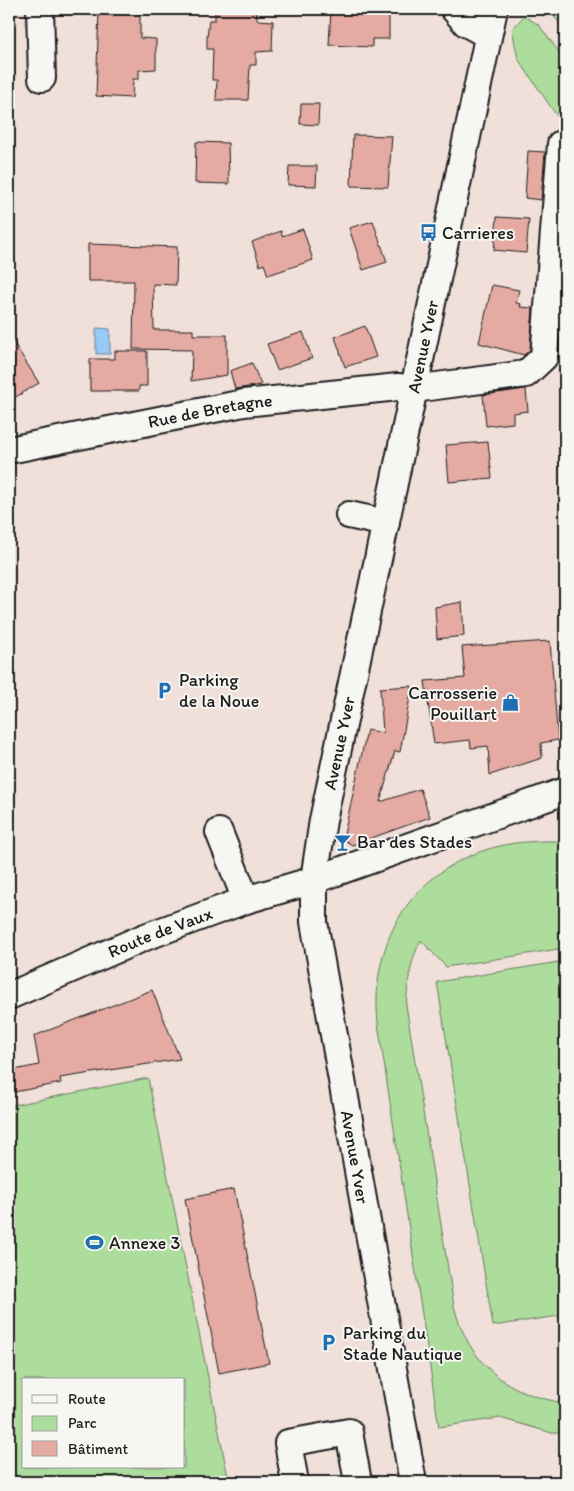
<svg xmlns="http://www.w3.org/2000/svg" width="574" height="1491" font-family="Itim,sans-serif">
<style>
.green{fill:#addd9d;stroke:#647c5c;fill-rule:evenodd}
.water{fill:#97caf4;stroke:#66849e}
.building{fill:#e5aba2;stroke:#1c1c1c}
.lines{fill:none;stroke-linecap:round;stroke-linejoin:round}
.minor-casing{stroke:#1c1c1c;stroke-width:30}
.minor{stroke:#f6f6f2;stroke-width:26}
.labels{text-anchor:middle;stroke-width:4;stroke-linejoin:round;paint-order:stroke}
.poi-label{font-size:18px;fill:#1c1c1c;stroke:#f6f6f2;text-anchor:start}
.street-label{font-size:18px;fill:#1c1c1c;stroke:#f6f6f2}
</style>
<rect width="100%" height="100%" fill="#f1e0da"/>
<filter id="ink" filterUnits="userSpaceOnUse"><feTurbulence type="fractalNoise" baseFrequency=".02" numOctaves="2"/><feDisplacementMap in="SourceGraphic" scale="10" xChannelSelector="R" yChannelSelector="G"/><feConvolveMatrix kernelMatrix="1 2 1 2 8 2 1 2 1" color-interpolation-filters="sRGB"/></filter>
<g filter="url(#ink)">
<path class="green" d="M 548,9 L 565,9 L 565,30 Z
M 524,16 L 539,25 L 565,60 L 565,125 L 555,113 L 518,59 L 512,29 Z
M 542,841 L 565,841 L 565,948 L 446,967 L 421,940 C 410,961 408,982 406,1005 L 454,1306 C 469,1364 506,1394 565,1403 L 565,1433 L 552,1433 L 500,1418 L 439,1427 L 378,1023 C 369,937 416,864 504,845 C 516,842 529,842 542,841 Z
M 565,961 L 565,1315 L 493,1326 L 437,982 Z
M 148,1078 L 229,1482 L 9,1482 L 9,1106 ZM 24,1380 L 184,1380 L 184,1467 L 24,1467 Z"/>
<path class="water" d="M 96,328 L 110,329 L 110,354 L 96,354 Z"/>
<path class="building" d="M 99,9 L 140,9 L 140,38 L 156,39 L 156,69 L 139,70 L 139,79 L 133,79 L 132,98 L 96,96 Z
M 215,9 L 257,9 L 257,20 L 273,21 L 272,51 L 256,52 L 256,65 L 250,65 L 248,100 L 216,100 L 217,80 L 212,80 L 213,49 L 207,49 L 207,38 L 209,20 L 215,20 Z
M 331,9 L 389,9 L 389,39 L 372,39 L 372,47 L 329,45 Z
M 301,104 L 319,104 L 318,125 L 300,124 Z
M 353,135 L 392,136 L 388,187 L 351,186 Z
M 196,142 L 228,143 L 229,184 L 195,183 Z
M 528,151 L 545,152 L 541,200 L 525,198 Z
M 289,166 L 317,166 L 316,186 L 288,185 Z
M 497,217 L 529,219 L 526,253 L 494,250 Z
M 373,221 L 387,262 L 363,270 L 349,228 Z
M 303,229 L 313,260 L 268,275 L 264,264 L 260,266 L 252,242 L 281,231 L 282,236 Z
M 88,244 L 177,247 L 176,285 L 153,284 L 154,330 L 193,330 L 193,335 L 227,335 L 227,375 L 191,381 L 192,350 L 133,349 L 134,281 L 88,281 Z
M 492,285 L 519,290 L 516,303 L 521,304 L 520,307 L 533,308 L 530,350 L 524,355 L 479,343 Z
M 365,326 L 376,357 L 345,367 L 335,337 Z
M 303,332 L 312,358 L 277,370 L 267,344 Z
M 9,335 L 39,383 L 9,401 Z
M 115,351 L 147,351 L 147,386 L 139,386 L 139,391 L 90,391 L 90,359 L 115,359 Z
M 252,363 L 261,385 L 235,389 L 230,371 Z
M 526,389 L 528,411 L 513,413 L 513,423 L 486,426 L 483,395 Z
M 488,442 L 492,478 L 449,482 L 446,445 Z
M 462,602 L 464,636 L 437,639 L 435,607 Z
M 550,641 L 558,740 L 541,743 L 542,758 L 490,775 L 488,746 L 471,748 L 470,740 L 434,744 L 425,681 L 465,678 L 462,647 Z
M 412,686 L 400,752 L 395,751 L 380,802 L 420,789 L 430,817 L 352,845 L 343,839 L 367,730 L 383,733 L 380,688 Z
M 152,990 L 180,1059 L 60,1078 L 61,1083 L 9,1093 L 9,1071 L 39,1065 L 34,1036 Z
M 234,1189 L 269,1363 L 219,1373 L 185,1199 Z"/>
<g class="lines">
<defs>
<g id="minor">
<path d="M 40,9 L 42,78"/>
<path d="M 454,9 L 466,23 L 488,35"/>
<path id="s1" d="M 9,450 L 244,403 L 398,387 L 414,389 L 526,374 L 544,357 L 561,144"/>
<path d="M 349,515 L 386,523"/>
<path d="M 219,832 L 246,900"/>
<path id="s2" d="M 9,996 L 145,937 L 246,900 L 314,880 L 565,791"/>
<path d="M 295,1482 L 288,1443 L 349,1432 L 358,1482"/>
<path id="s3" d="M 413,1482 L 314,922 L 314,880 L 323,820 L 494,9"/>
</g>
</defs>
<use href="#minor" class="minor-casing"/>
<use href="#minor" class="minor"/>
</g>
</g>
<defs>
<symbol id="bus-bare" viewBox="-9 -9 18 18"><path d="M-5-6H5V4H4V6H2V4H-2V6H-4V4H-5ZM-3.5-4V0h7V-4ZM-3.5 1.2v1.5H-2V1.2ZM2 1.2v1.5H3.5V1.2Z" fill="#1f6fb2" stroke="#f6f6f2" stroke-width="2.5" paint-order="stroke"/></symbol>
<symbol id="parking-bare" viewBox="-9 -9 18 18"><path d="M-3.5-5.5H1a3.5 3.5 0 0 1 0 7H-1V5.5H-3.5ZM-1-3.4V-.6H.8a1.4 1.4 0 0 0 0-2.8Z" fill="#1f6fb2" stroke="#f6f6f2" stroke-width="2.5" paint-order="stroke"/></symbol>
<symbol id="shop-bare" viewBox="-9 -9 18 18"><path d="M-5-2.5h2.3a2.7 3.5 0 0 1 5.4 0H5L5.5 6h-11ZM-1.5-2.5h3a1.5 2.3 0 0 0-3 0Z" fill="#1f6fb2" stroke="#f6f6f2" stroke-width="2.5" paint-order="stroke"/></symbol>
<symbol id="bar-bare" viewBox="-9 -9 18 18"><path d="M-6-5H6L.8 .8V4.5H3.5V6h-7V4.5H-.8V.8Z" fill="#1f6fb2" stroke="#f6f6f2" stroke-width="2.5" paint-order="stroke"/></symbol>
<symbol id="stadium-bare" viewBox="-9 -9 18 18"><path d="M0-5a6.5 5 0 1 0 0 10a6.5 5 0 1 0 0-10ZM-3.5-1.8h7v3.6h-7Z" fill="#1f6fb2" stroke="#f6f6f2" stroke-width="2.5" paint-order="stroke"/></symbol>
</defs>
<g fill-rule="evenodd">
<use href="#bus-bare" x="416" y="220" width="25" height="25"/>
<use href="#parking-bare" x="152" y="678" width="25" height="25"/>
<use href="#shop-bare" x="498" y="690" width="25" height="25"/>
<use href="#bar-bare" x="330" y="830" width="25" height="25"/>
<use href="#stadium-bare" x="82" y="1230" width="25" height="25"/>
<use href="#parking-bare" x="316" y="1330" width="25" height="25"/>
</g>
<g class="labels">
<g class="poi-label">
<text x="442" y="239">Carrieres</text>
<text x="179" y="686">Parking<tspan x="179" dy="21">de la Noue</tspan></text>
<text x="497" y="699" text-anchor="end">Carrosserie<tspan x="497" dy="21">Pouillart</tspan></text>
<text x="357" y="848">Bar des Stades</text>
<text x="109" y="1249">Annexe 3</text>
<text x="343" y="1339">Parking du<tspan x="343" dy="21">Stade Nautique</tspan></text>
</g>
<g class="street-label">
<text dy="6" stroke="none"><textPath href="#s3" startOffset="1155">Avenue Yver</textPath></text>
<text dy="6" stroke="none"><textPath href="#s1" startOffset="205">Rue de Bretagne</textPath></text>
<text dy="6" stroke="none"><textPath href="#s3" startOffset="750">Avenue Yver</textPath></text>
<text dy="6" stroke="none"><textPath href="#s2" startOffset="164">Route de Vaux</textPath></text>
<text transform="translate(355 1157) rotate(80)" y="6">Avenue Yver</text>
</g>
</g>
<rect width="574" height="1491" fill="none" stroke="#f6f6f2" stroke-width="30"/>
<rect x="15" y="15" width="544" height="1461" fill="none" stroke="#1c1c1c" stroke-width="2" filter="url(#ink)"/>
<rect x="22" y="1378" width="162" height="90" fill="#f6f6f2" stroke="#9f9f9c"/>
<rect x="32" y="1395" width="25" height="8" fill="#f6f6f2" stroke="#9f9f9c"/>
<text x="68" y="1404" font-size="15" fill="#1c1c1c">Route</text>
<rect x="32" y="1416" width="25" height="15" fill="#addd9d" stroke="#9f9f9c"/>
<text x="68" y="1428" font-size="15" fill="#1c1c1c">Parc</text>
<rect x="32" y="1441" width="25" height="15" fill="#e5aba2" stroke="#9f9f9c"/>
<text x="68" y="1454" font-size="15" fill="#1c1c1c">Bâtiment</text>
</svg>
